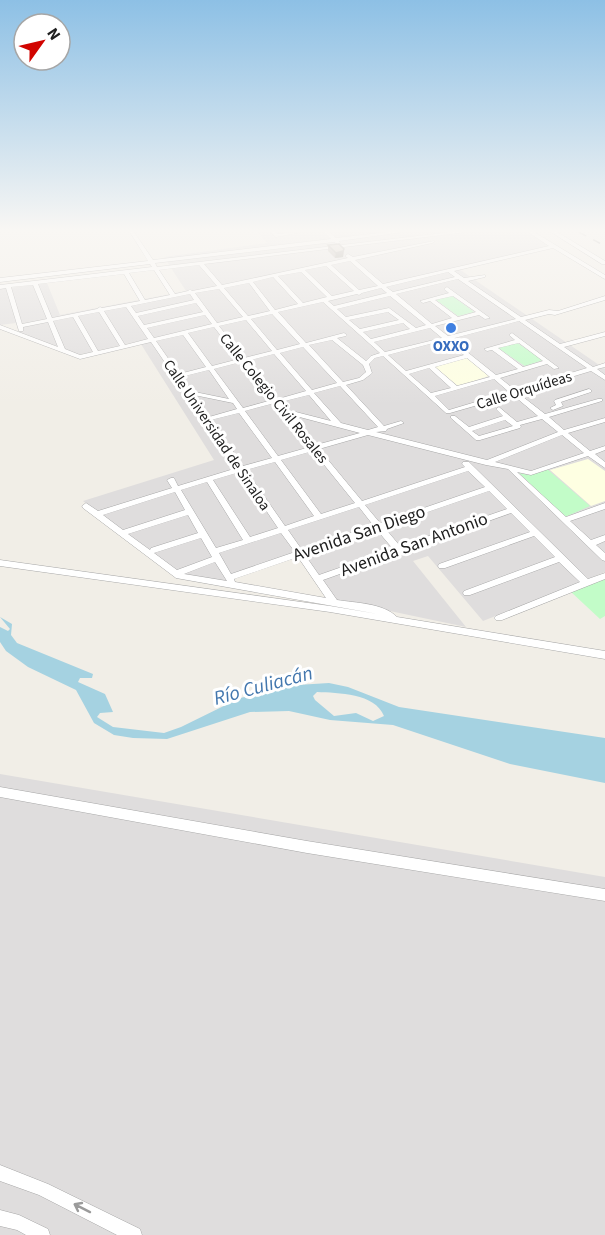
<svg xmlns="http://www.w3.org/2000/svg" width="605" height="1235" font-family="'Source Sans 3',sans-serif">
<style>
.residential{fill:#dfdddd}
.education{fill:#feffe2}
.park{fill:#c2fcc8}
.water{fill:#a5d2e1;fill-rule:evenodd}
.lines{fill:none;stroke-linecap:round;stroke-linejoin:round}
.minor-casing{stroke:#a7a7a7;stroke-width:1}
.minor{fill:#fff;fill-rule:evenodd}
.rail{stroke:#6e6e6e;stroke-width:1.5;stroke-dasharray:8 8;stroke-linecap:butt}
.wall{fill:#aaa39c}
.shaded-wall{fill:#8b857f}
.building{fill:#c6beb5;stroke:#8b857f;stroke-width:1.5}
.oneway{stroke:#9b9b9b}
.shop-dot{fill:#3f7fe0;stroke:#fff;stroke-width:2}
.labels{text-anchor:middle;stroke-width:6;stroke-linejoin:round;paint-order:stroke}
.far-shop-label{font-size:15px;font-weight:bold;fill:#366cbe;stroke:#fff}
.far-street-label{font-size:15px;fill:#202020;stroke:#fff}
.street-label{font-size:18px;fill:#202020;stroke:#fff}
.water-label{font-size:20px;font-style:italic;fill:#4377ae;stroke:#fff}
</style>
<rect width="100%" height="100%" fill="#f1eee7"/>
<path class="residential" d="M 257,232 L 526,232 L 551,246 L 459,269 L 605,369 L 605,572 L 483,621 L 428,556 L 413,561 L 466,627 L 328,598 L 296,555 L 230,577 L 235,584 L 181,576 L 83,501 L 214,460 L 139,341 L 78,355 L 19,333 L 16,323 L 0,325 L 0,289 L 47,283 L 60,315 L 186,291 L 164,257 L 267,243 Z
M 0,774 L 605,877 L 605,1235 L 0,1235 Z"/>
<path class="education" d="M 467,358 L 489,376 L 458,386 L 434,366 Z
M 588,459 L 605,471 L 605,501 L 591,506 L 550,470 Z"/>
<path class="park" d="M 451,295 L 474,312 L 458,316 L 435,299 Z
M 516,342 L 543,360 L 525,366 L 498,348 Z
M 547,469 L 590,506 L 565,517 L 519,473 L 529,475 Z
M 605,578 L 605,616 L 600,619 L 570,591 Z"/>
<path class="water" d="M 0,617 L 12,624 L 11,635 L 17,643 L 93,674 L 92,678 L 80,678 L 78,682 L 105,694 L 113,712 L 100,713 L 97,717 L 113,727 L 164,733 L 181,727 L 240,698 L 297,685 L 329,683 L 348,687 L 399,707 L 605,738 L 605,783 L 510,764 L 393,725 L 330,720 L 289,711 L 250,712 L 167,739 L 133,738 L 114,735 L 94,723 L 76,690 L 28,667 L 6,651 L 0,642 L 0,627 L 8,631 L 10,629 ZM 317,692 C 338,693 375,693 384,716 L 373,721 L 356,713 L 334,716 L 315,700 L 313,696 Z"/>
<g class="lines">
<defs>
<path id="minor" d="M 130,232 L 134,232 L 153,260 L 331,239 L 324,232 L 329,232 L 336,238 L 388,232 L 403,232 L 339,241 L 340,243 L 338,244 L 334,242 L 155,263 L 157,267 L 451,232 L 467,232 L 204,264 L 222,285 L 348,258 L 345,256 L 348,254 L 353,257 L 434,241 L 434,242 L 432,243 L 355,260 L 383,284 L 549,246 L 528,232 L 534,232 L 605,275 L 605,279 L 603,278 L 553,248 L 454,271 L 464,278 L 485,275 L 485,277 L 468,281 L 521,317 L 549,310 L 558,311 L 605,296 L 605,300 L 555,315 L 549,314 L 525,320 L 560,344 L 605,332 L 605,336 L 564,347 L 593,367 L 605,363 L 605,367 L 597,369 L 605,375 L 605,380 L 591,371 L 518,393 L 545,414 L 598,399 L 602,399 L 602,401 L 549,417 L 564,430 L 605,418 L 605,422 L 568,433 L 590,451 L 605,446 L 605,450 L 595,454 L 605,462 L 605,468 L 588,456 L 531,475 L 517,472 L 566,517 L 605,503 L 605,509 L 570,521 L 591,540 L 605,535 L 605,541 L 596,545 L 605,553 L 605,561 L 602,560 L 508,469 L 486,465 L 368,435 L 319,449 L 362,501 L 465,467 L 462,464 L 463,462 L 469,462 L 588,579 L 605,573 L 605,579 L 502,620 L 496,620 L 494,618 L 496,616 L 580,582 L 559,562 L 470,595 L 464,595 L 463,593 L 464,591 L 555,557 L 534,536 L 445,568 L 439,568 L 438,566 L 439,564 L 530,532 L 511,513 L 323,580 L 337,600 C 356,603 383,603 397,617 L 605,651 L 605,659 L 330,612 L 0,566 L 0,560 L 330,606 L 378,614 L 176,578 L 83,508 L 82,506 L 86,503 L 98,511 L 172,488 L 167,480 L 171,478 L 174,478 L 178,486 L 237,468 L 151,342 L 80,359 L 0,329 L 0,325 L 58,347 L 48,322 L 23,327 L 23,331 L 19,331 L 6,288 L 0,289 L 0,285 L 152,267 L 150,264 L 0,282 L 0,278 L 148,261 ZM 350,261 L 378,286 L 359,290 L 331,265 ZM 199,265 L 217,286 L 192,291 L 190,289 L 188,291 L 175,294 L 159,270 ZM 326,266 L 354,291 L 332,296 L 305,270 ZM 154,270 L 170,295 L 145,300 L 129,273 ZM 301,272 L 327,297 L 303,303 L 278,276 ZM 448,272 L 455,277 L 393,292 L 386,287 ZM 124,274 L 140,301 L 102,308 L 100,307 L 97,309 L 52,318 L 38,284 ZM 273,277 L 298,304 L 275,310 L 253,282 ZM 458,279 L 516,319 L 448,336 L 435,326 L 479,315 L 485,319 L 490,318 L 447,287 L 444,289 L 449,293 L 420,301 L 423,303 L 430,301 L 452,318 L 432,324 L 396,294 ZM 249,283 L 270,311 L 248,316 L 224,288 ZM 33,285 L 47,319 L 22,324 L 11,287 ZM 381,288 L 387,293 L 334,306 L 328,301 L 357,294 L 359,295 L 362,293 ZM 219,289 L 243,317 L 217,323 L 195,293 ZM 190,294 L 194,300 L 136,313 L 131,306 ZM 390,296 L 426,325 L 416,328 L 389,308 L 346,317 L 337,309 ZM 453,296 L 476,312 L 458,317 L 435,300 ZM 323,302 L 380,353 L 371,356 L 366,361 L 337,338 L 346,336 L 347,335 L 344,333 L 306,343 L 278,312 ZM 196,303 L 203,312 L 144,325 L 138,316 ZM 126,307 L 148,339 L 125,345 L 104,311 ZM 99,312 L 120,346 L 98,351 L 78,316 ZM 388,312 L 399,320 L 360,329 L 349,320 ZM 272,314 L 300,344 L 277,350 L 251,319 ZM 205,315 L 212,324 L 154,338 L 147,328 ZM 73,317 L 93,352 L 80,355 L 65,349 L 53,321 ZM 246,320 L 272,351 L 244,358 L 219,326 ZM 519,321 L 587,368 L 515,390 L 500,378 L 547,364 L 554,369 L 559,368 L 512,333 L 509,335 L 515,340 L 484,349 L 487,351 L 492,350 L 518,369 L 496,375 L 451,339 ZM 403,323 L 410,329 L 371,339 L 363,332 ZM 214,327 L 239,359 L 212,366 L 188,333 ZM 430,328 L 442,338 L 385,352 L 374,342 ZM 183,335 L 206,367 L 179,374 L 156,341 ZM 332,340 L 363,365 L 366,372 L 359,378 L 343,382 L 309,345 ZM 445,340 L 464,355 L 406,371 L 388,355 ZM 519,343 L 543,361 L 523,367 L 498,348 ZM 303,347 L 337,383 L 312,390 L 280,353 ZM 274,354 L 306,391 L 278,399 L 247,361 ZM 383,356 L 446,413 L 450,413 L 513,395 L 538,416 L 517,422 L 499,407 L 496,409 L 503,416 L 469,427 L 455,416 L 451,416 L 451,418 L 476,440 L 480,440 L 520,428 L 521,427 L 520,425 L 542,419 L 558,432 L 487,460 L 376,432 L 386,431 L 387,429 L 404,423 L 401,421 L 384,426 L 346,385 L 363,380 L 371,374 L 372,373 L 369,364 L 375,358 ZM 467,358 L 490,377 L 457,386 L 435,367 ZM 241,362 L 272,400 L 243,408 L 214,369 ZM 429,368 L 451,388 L 431,393 L 409,374 ZM 209,370 L 229,399 L 190,391 L 181,377 ZM 494,379 L 509,392 L 449,410 L 435,396 ZM 340,386 L 378,427 L 368,430 L 341,423 L 314,393 ZM 194,395 L 233,403 L 237,409 L 209,417 ZM 309,395 L 331,421 L 288,410 L 281,402 ZM 275,403 L 310,447 L 278,456 L 245,411 ZM 239,413 L 272,458 L 243,466 L 211,420 ZM 292,415 L 360,433 L 316,445 ZM 505,420 L 513,426 L 479,436 L 472,431 ZM 562,435 L 584,453 L 531,471 L 495,462 ZM 313,451 L 355,503 L 321,514 L 281,460 ZM 275,462 L 314,516 L 285,526 L 246,470 ZM 468,471 L 485,487 L 380,523 L 365,505 ZM 240,472 L 278,528 L 250,537 L 213,480 ZM 207,482 L 243,540 L 216,548 L 181,490 ZM 489,491 L 507,509 L 400,546 L 384,527 ZM 175,492 L 185,510 L 123,530 L 103,515 ZM 359,507 L 373,525 L 302,550 L 288,530 ZM 188,515 L 198,533 L 151,548 L 150,550 L 128,534 ZM 377,530 L 393,549 L 319,575 L 305,555 ZM 281,533 L 295,552 L 231,574 L 219,553 ZM 201,538 L 212,557 L 177,570 L 154,553 ZM 298,557 L 326,598 L 235,582 L 234,579 ZM 215,562 L 227,581 L 184,574 Z
M 270,232 L 275,232 L 277,234 L 302,232 L 276,237 Z
M 551,232 L 557,232 L 605,261 L 605,264 L 602,264 Z
M 589,389 L 591,390 L 591,392 L 561,402 L 563,406 L 553,410 L 550,408 L 556,405 L 554,401 L 555,400 Z
M 0,787 L 307,841 L 605,889 L 605,901 L 307,853 L 0,797 Z
M 0,1165 L 48,1184 L 140,1229 L 142,1235 L 117,1235 L 39,1195 L 0,1181 Z
M 0,1210 L 19,1215 L 48,1229 L 50,1235 L 26,1235 L 17,1230 L 0,1226 Z"/>
</defs>
<use href="#minor" class="minor-casing"/>
<use href="#minor" class="minor"/>
<path class="rail" d="M 579,232 L 605,246"/>
</g>
<path class="wall" d="M 328,245 L 344,249 L 343,257 L 335,258 L 328,251 Z"/>
<path class="shaded-wall" d="M 344,249 L 343,257 L 335,258 L 336,253 Z"/>
<path class="building" d="M 339,244 L 344,249 L 343,251 L 336,253 L 328,245 Z"/>
<defs><path id="oneway-shaft" d="M-6 0H5M1.5-3L5.5 0L1.5 3" fill="none" stroke-width="1.6" stroke-linecap="round" stroke-linejoin="round" transform="scale(1.5)"/></defs>
<use class="oneway" href="#oneway-shaft" transform="translate(82 1208) rotate(-153)"/>
<linearGradient id="sky" x2="0" y2="1"><stop stop-color="#8dc0e5"/><stop offset="0.57" stop-color="#f9f7f4"/><stop offset="1" stop-color="#f9f7f4" stop-opacity="0"/></linearGradient>
<rect width="605" height="405" fill="url(#sky)"/>
<circle class="shop-dot" cx="451" cy="328" r="6"/>
<g class="labels">
<g class="far-shop-label">
<text x="451" y="351">OXXO</text>
</g>
<g class="far-street-label">
<text transform="translate(524 390) rotate(-17)" y="5">Calle Orquídeas</text>
<text transform="translate(274 398) rotate(51)" y="5">Calle Colegio Civil Rosales</text>
<text transform="translate(217 435) rotate(56)" y="5">Calle Universidad de Sinaloa</text>
</g>
<g class="street-label">
<text transform="translate(359 533) rotate(-19)" y="6">Avenida San Diego</text>
<text transform="translate(414 544) rotate(-20)" y="6">Avenida San Antonio</text>
</g>
<g class="water-label">
<text transform="translate(263 685) rotate(-15)" y="7">Río Culiacán</text>
</g>
</g>
<g transform="translate(42 42) rotate(56)"><circle r="28" fill="#ffffff" stroke="#a6a6a6" stroke-width="1.5"/>
<path d="M0-4.5L10 22L0 15L-10 22Z" fill="#d10400"/>
<text y="-9" font-size="16" font-weight="bold" text-anchor="middle" fill="#202020">N</text>
</g>
</svg>
